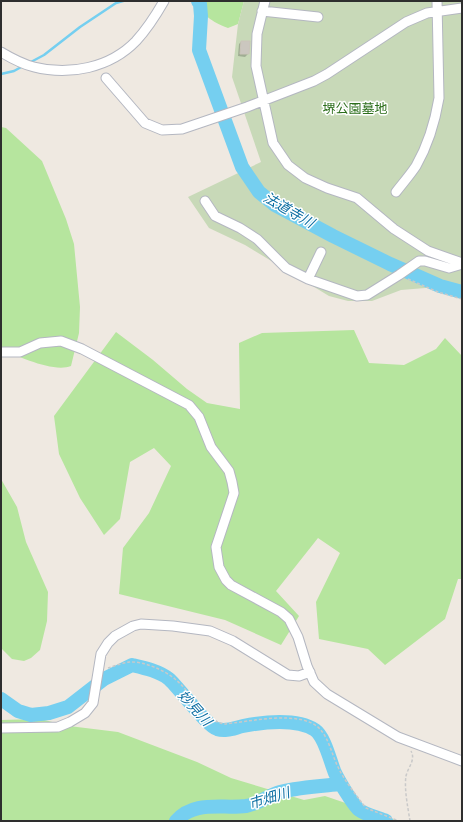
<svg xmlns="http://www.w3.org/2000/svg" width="463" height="822" font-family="'Space Grotesk','Noto Sans JP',sans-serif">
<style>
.green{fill:#b6e59e}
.cemetery{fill:#c8d9b8}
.shadow{fill:#0003}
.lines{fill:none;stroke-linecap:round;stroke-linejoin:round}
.stream{stroke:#75cff0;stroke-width:2.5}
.river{stroke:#75cff0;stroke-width:14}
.building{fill:#cbc7bf;stroke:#cbc5ba}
.minor-casing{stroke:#b4b7c1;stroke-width:11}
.path{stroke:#c9c9c9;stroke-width:1.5;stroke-dasharray:3 2;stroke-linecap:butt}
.minor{stroke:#fff;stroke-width:9}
.labels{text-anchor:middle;stroke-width:3;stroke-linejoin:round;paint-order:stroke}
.park-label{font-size:13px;fill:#2c6e1b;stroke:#fff}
.water-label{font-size:14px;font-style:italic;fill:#0d6fa3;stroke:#fff}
</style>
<rect width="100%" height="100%" fill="#efe9e1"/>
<path class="green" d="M 193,1 L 244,1 L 238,24 L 228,28 C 210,21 205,16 193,1 Z
M 1,127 L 6,128 L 42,161 L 66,219 L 74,244 L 80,307 L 79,333 L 71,366 C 53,373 19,356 1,350 Z
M 354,330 L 369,363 L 404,365 L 436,349 L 445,338 L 462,356 L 462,579 L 458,579 L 445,619 L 385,665 L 368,649 L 319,639 L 316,602 L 340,553 L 318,538 L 276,591 L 299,616 L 281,645 L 225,620 L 119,594 L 123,548 L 149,513 L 171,466 L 154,448 L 130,462 L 120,519 L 104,535 L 80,498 L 59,454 L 54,416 L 116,332 L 153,360 L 187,389 L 207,403 L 240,409 L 239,343 L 262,333 Z
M 1,479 L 17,507 L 26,542 L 48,592 L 47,621 L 40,650 L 31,658 L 24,661 L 12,659 L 1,648 Z
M 40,719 L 69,726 L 118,732 L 197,762 L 231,778 L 304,800 L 325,796 L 398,821 L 1,821 L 1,720 Z"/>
<path class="cemetery" d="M 244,1 L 462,1 L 462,285 L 401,290 L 372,301 L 348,301 L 329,296 L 245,245 L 209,228 L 188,197 L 261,162 L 232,77 L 238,24 Z"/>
<path class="shadow" d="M 241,42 L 248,54 L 245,57 L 238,56 L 239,44 Z"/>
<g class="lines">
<path class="stream" d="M 29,63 L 44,55 L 80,27 L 116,3 L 123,1
M 1,74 L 14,71 L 23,66"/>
<path class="river" d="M 198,1 L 200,4 L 201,16 L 199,50 L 242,167 L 259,192 L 275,205 L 333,236 L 390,264 L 440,286 L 462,292
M 1,699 L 18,711 L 31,715 L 49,713 L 68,707 L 104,679 L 132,665 C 145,668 159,671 169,679 C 179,688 208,727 217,729 C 226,732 234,728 243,726 C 263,722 297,718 315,730 C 325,737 330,761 335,773 C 340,783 351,801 358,809 C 363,814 379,818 386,821
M 176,821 C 194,800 222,809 246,806 C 258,804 269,795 280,792 C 300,787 321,786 341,784"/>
</g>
<path class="building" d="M 241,41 L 250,41 L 249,54 L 240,54 Z"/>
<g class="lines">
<defs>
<path id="minor" d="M 265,1 L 257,34 L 256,66 L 273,143 L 288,165 L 305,178 L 327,188 L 357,198 L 394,229 L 428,251 L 462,263
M 262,11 L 318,17
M 1,52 C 11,58 22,64 34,67 C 69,76 110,68 136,41 C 147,29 156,15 164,1
M 106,78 L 145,123 L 162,130 L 182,129 L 247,107 L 314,81 L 327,74 L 406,22 L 427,13 L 462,8
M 396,192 C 403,183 410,175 416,166 C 428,145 435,122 439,98 L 437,1
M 205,201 L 215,216 L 240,228 L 257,239 L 286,268 L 308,279 L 357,296 L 367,295 L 399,275 L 419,261 L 425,261 L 449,268 L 462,264
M 308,279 L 321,252
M 1,352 L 20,352 L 40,343 L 61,341 L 82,349 L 189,405 L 199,417 L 211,447 L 229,471 L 232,482 L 234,493 L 216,547 L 219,567 L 226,580 L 231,585 L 281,612 L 289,619 L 298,637 L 307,666 L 314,682 L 327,694 L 398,737 L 462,761
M 1,728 L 58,727 L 70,722 L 85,713 L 93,703 L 101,654 L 108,643 L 115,636 L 133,626 L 141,624 L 173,626 L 210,631 L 233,641 L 288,675 L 299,676 L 310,672"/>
</defs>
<use href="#minor" class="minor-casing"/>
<path class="path" d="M 408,279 L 438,292 L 462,299
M 108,668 C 114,666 122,663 129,662 C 143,661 164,670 175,679 C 182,685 188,692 193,700 C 203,712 208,720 224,724 C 248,722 301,709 320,729 C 329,739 332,755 338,767 C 344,780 354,792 362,803 L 366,808 L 399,821
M 410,821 C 408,808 404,789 406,776 C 408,767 416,760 411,751"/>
<use href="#minor" class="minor"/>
</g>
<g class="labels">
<g class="park-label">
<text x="355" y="113">堺公園墓地</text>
</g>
<g class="water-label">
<text transform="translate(289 210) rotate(30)" y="5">法道寺川</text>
<text transform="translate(195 708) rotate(48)" y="5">妙見川</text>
<text transform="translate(269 798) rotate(-17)" y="5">市畑川</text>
</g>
</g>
<rect width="463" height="822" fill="none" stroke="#2e2e2e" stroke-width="4"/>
</svg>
